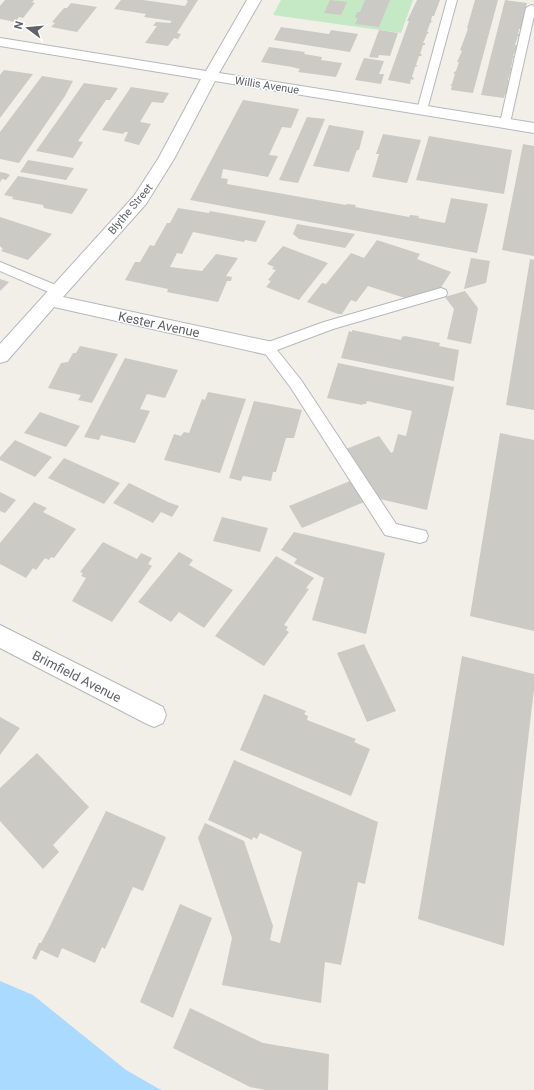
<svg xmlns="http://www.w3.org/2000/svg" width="534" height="1090" font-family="Roboto,sans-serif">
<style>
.green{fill:#c5e8c5}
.water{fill:#aadaff}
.building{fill:#cccac5}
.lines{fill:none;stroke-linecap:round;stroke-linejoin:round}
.service-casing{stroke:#b5b8bc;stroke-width:2}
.minor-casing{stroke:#b5b8bc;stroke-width:2}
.service{fill:#fff;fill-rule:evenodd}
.minor{fill:#fff;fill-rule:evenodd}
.labels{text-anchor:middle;stroke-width:3;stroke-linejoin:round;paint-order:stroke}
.far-street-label{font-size:11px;fill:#5f6368;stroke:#fff}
.street-label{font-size:13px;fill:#5f6368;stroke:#fff}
</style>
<rect width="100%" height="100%" fill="#f1efe8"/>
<path class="green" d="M 281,0 L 413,0 L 401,33 L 273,15 Z"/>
<path class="water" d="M 0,981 L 33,995 L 126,1070 L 161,1090 L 0,1090 Z"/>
<path class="building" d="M 5,0 L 34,0 L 32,2 L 35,3 L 23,18 L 19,17 L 15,22 L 0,19 L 0,6 Z
M 121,0 L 143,0 L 185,6 L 188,1 L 186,0 L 198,0 L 177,33 L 181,34 L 178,39 L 174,38 L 168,46 L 145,43 L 157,26 L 153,26 L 156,22 L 170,23 L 172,21 L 144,17 L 146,14 L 114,9 Z
M 330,0 L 347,2 L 341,15 L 324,13 Z
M 365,0 L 390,0 L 379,27 L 355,24 L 358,18 L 355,18 L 357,12 L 360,12 Z
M 417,0 L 440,0 L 434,16 L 432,16 L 431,21 L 433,21 L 430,23 L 427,32 L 429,32 L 427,34 L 423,43 L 425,43 L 425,45 L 423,45 L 420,54 L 422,54 L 421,56 L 419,56 L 416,65 L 418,66 L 415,67 L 412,77 L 414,78 L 413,80 L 411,79 L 410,84 L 388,80 L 409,21 L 407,21 Z
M 475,0 L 498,0 L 473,93 L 451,90 L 452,86 L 450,85 L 452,84 L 455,74 L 453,73 L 456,71 L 459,62 L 457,62 L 462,51 L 460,50 L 468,29 L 467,28 Z
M 505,0 L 527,3 L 521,29 L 519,29 L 518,34 L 520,34 L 520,36 L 518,36 L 515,45 L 518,45 L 513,56 L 515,56 L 513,58 L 511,68 L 513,68 L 513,70 L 511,70 L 508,80 L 509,82 L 508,82 L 507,94 L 505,94 L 504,98 L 481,95 Z
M 71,3 L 97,7 L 77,32 L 51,27 L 55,23 L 52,22 L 64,8 L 67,8 Z
M 281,27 L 329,34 L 331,30 L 358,34 L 350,52 L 274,40 Z
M 379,30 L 398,33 L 390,56 L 379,55 L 378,58 L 369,57 Z
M 269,47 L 305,52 L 304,54 L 322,57 L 321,60 L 342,63 L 336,77 L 298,72 L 300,69 L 292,67 L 261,62 Z
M 364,58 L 384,61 L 379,74 L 384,74 L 381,84 L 355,80 Z
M 4,70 L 33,74 L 0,118 L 0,75 Z
M 42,76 L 73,81 L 65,96 L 19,163 L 0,159 L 0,132 Z
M 84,83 L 118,88 L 110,100 L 106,100 L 78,141 L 83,142 L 73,158 L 36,151 Z
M 131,87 L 169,93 L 163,103 L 152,102 L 140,122 L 151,124 L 139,145 L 124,141 L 128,132 L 125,132 L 123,134 L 102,130 Z
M 243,100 L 299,109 L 291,128 L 282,127 L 269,155 L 278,156 L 268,177 L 223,169 L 221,178 L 228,179 L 227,184 L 346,205 L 347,204 L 356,205 L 355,207 L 409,217 L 410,215 L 419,216 L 418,218 L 445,223 L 451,198 L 488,204 L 477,253 L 190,200 Z
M 307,117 L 325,119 L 298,183 L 279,180 Z
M 329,125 L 364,131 L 359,150 L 357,150 L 349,172 L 313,166 Z
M 383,134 L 421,140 L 407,183 L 372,177 L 379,154 L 376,154 Z
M 429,136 L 512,150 L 504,194 L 416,180 Z
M 523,144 L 534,146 L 534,256 L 502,250 Z
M 28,160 L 74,168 L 66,180 L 20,172 Z
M 0,172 L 6,173 L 10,175 L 6,180 L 2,179 L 0,182 Z
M 18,176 L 88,189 L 72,214 L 44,208 L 43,205 L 12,199 L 13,197 L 4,195 Z
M 178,208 L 209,213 L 210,211 L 266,221 L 256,242 L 245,240 L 244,242 L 193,232 L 182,254 L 177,253 L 170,267 L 202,271 L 216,254 L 238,258 L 226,276 L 232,277 L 231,281 L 227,281 L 218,302 L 167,292 L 168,289 L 125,280 L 135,262 L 140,262 L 150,245 L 154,246 L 167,223 L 170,223 Z
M 0,217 L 52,234 L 28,260 L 1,251 L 3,249 L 0,246 Z
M 297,224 L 355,234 L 345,248 L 299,239 L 293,234 Z
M 377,240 L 420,254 L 417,259 L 451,272 L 438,292 L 408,299 L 368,286 L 356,302 L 351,300 L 342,314 L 338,314 L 307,302 L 322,283 L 326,284 L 351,253 L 364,258 Z
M 283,246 L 328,263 L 299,300 L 266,287 L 271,281 L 268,280 L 276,270 L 272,269 L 274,267 L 267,264 Z
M 471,258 L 490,261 L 486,283 L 464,289 Z
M 530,259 L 534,260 L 534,410 L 506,405 Z
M 0,279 L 9,282 L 0,291 Z
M 465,291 L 478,308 L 471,344 L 447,339 L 454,309 L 445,297 Z
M 352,330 L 401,340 L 402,337 L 405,336 L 440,343 L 439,346 L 459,350 L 454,381 L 341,358 L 349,331 L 352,332 Z
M 80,346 L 118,354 L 92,403 L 78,400 L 81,395 L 48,388 L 61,363 L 68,362 L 73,353 L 76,353 Z
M 125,358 L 178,370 L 165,398 L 147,394 L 140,409 L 150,411 L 135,443 L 101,435 L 99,440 L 84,437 Z
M 338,363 L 454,387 L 427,510 L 380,499 L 346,449 L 379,436 L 391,453 L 393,452 L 398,434 L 406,436 L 412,411 L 367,401 L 366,404 L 363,404 L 362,405 L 327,398 Z
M 208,392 L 246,399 L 220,473 L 164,460 L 174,434 L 181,436 L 184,432 L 189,433 L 202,399 L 205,400 Z
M 254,401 L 302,410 L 294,438 L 286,438 L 276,472 L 273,472 L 271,481 L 243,476 L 241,481 L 229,478 Z
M 40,412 L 80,426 L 66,447 L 24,433 Z
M 500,433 L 534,440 L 534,631 L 470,616 Z
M 15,440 L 52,457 L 35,477 L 0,460 L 0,457 Z
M 64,458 L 120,483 L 104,504 L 48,478 Z
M 350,481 L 364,502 L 302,528 L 289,506 Z
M 129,483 L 168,502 L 179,506 L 172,517 L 161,512 L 153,523 L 113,503 Z
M 0,492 L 16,500 L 5,513 L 0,511 Z
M 34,502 L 47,508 L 43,512 L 76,529 L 54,558 L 51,557 L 49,560 L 45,558 L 36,570 L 33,568 L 26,578 L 0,564 L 0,543 Z
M 222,517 L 268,528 L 260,552 L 213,541 Z
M 294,532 L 385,553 L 366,634 L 312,620 L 324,578 L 294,563 L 297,559 L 281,550 Z
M 103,542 L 137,559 L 141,553 L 152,558 L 148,564 L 152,566 L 112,622 L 72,601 L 86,578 L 81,576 L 83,573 L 80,572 Z
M 179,552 L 193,560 L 189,565 L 233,590 L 204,628 L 179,612 L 171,622 L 138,602 Z
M 276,556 L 314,578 L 306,588 L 309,589 L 284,625 L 288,627 L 286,630 L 289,632 L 264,666 L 215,636 Z
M 364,644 L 396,711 L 367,722 L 337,653 Z
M 462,656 L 534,674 L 534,689 L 504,946 L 418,919 Z
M 264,694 L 306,711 L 304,714 L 308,716 L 307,720 L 356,739 L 354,742 L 370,749 L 351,796 L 240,750 Z
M 0,717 L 20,728 L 0,755 Z
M 37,753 L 89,807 L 53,845 L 59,852 L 43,869 L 0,821 L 0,788 Z
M 234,760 L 378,822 L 365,884 L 358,882 L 341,965 L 325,962 L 321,1003 L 222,985 L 232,938 L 198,838 L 205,823 L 244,841 L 273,926 L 270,940 L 280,943 L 302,852 L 260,833 L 257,839 L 253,837 L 252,840 L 208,820 Z
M 106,811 L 166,837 L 143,891 L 133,887 L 105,949 L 102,947 L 95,963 L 62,948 L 58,958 L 41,950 L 36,960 L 32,958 L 39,943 L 41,943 L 48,930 Z
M 180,904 L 212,918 L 173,1018 L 140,1002 Z
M 190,1008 L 263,1043 L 329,1054 L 328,1090 L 265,1090 L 250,1087 L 173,1048 Z"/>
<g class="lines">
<defs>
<path id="service" d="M 447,0 L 457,0 L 427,110 L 422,113 L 417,110 Z
M 531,5 L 534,6 L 534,16 L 510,123 L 505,126 L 500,123 L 526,8 Z
M 0,262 L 63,288 L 64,291 L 63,294 L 53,294 L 0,271 Z
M 441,288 L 446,290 L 447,293 L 446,296 L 333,329 L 277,350 L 301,380 L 396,524 L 426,531 L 428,536 L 426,541 L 420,543 L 385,535 L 291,388 L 261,348 L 263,344 L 324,322 Z"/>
<path id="minor" d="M 247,0 L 261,0 L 219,73 L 534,123 L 534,133 L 215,81 L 174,159 L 146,204 L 63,297 L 268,341 L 275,343 L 277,348 L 275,353 L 268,355 L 54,307 L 7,361 L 0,363 L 0,344 L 134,196 L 158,159 L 201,79 L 0,46 L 0,38 L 206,71 Z
M 0,625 L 163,707 L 166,715 L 163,723 L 154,727 L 145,723 L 0,648 Z"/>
</defs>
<use href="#service" class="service-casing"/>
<use href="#minor" class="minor-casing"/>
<use href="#service" class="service"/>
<use href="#minor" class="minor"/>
</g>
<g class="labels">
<g class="far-street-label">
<text transform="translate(267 85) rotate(9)" y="4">Willis Avenue</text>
<text transform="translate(130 209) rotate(-50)" y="4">Blythe Street</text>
</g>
<g class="street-label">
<text transform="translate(159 324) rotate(12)" y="5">Kester Avenue</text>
<text transform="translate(77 676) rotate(27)" y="5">Brimfield Avenue</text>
</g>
</g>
<g transform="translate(28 28) rotate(286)" stroke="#ffffff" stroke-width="3" paint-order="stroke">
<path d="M0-3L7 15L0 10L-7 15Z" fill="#5f6368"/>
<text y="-6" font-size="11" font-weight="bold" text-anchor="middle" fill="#5f6368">N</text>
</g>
</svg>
